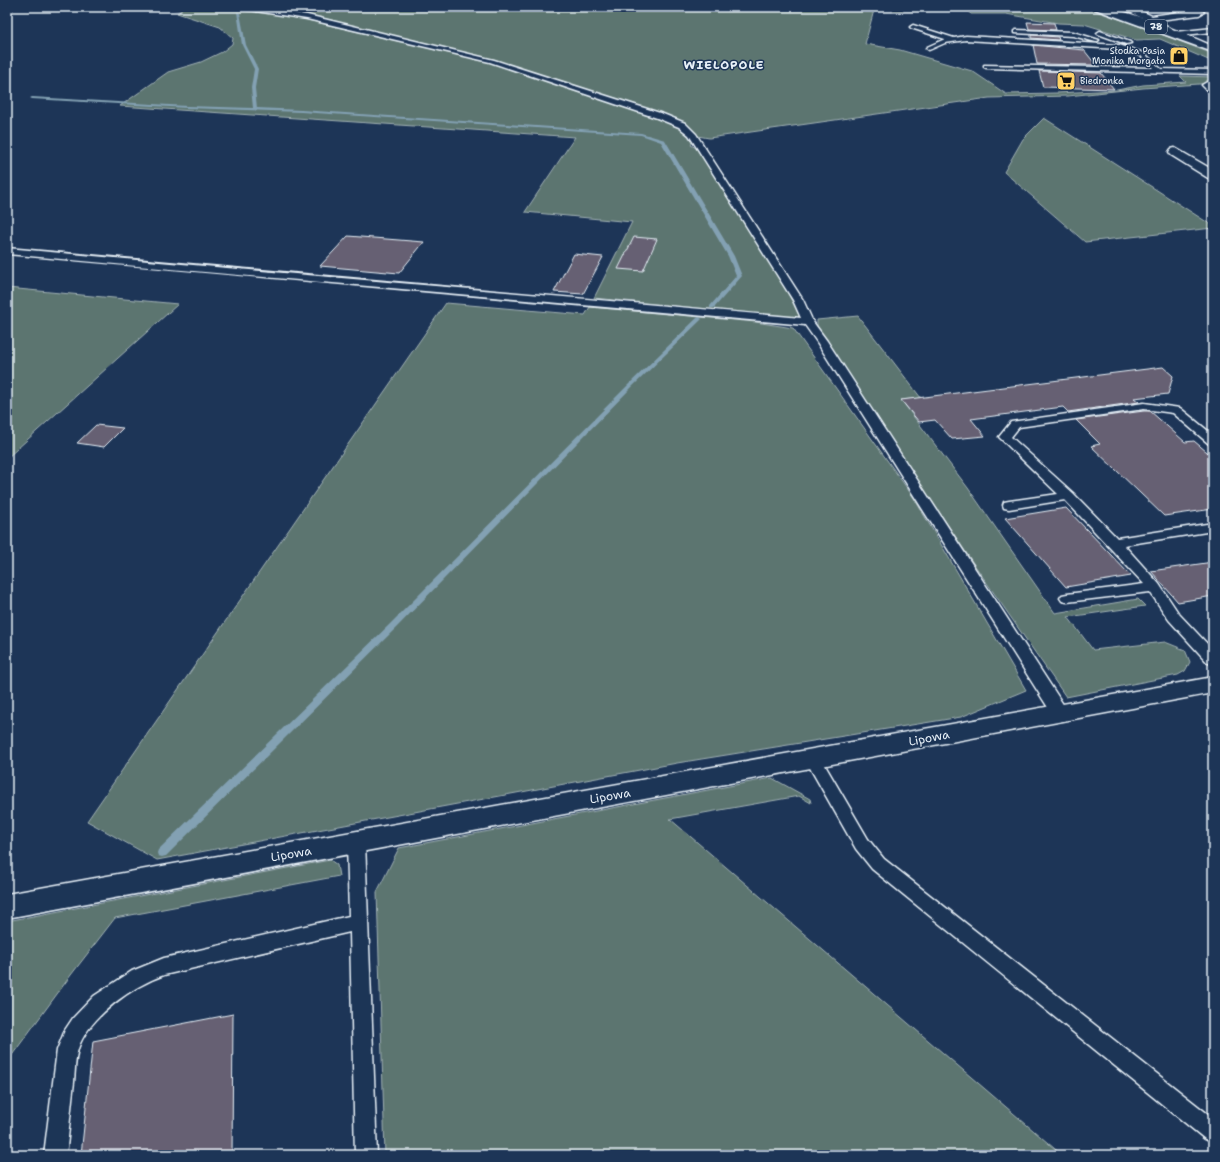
<svg xmlns="http://www.w3.org/2000/svg" width="1220" height="1162" font-family="'Shantell Sans',sans-serif">
<style>
.green{fill:#5b7470;stroke:#a2b2b4}
.lines{fill:none;stroke-linecap:round;stroke-linejoin:round}
.stream{fill:#83a1b3;fill-rule:evenodd}
.building{fill:#666173;stroke:#e8f1f8}
.lane-casing{stroke:#e8f1f8;stroke-width:3}
.street-casing{stroke:#e8f1f8;stroke-width:3}
.primary-casing{stroke:#e8f1f8;stroke-width:3}
.lane{fill:#1d3557;fill-rule:evenodd}
.street{fill:#1d3557;fill-rule:evenodd}
.primary{fill:#1d3557;fill-rule:evenodd}
.labels{text-anchor:middle;stroke-width:3;stroke-linejoin:round;paint-order:stroke}
.shield{fill:#1d3557;stroke:#abb9c8;stroke-width:1}
.shield-label{font-size:9px;font-weight:bold;fill:#e8f1f8}
.far-poi-label{font-size:9px;fill:#e8f1f8;stroke:#1d3557;text-anchor:end}
.far-district-label{font-size:12px;font-weight:bold;letter-spacing:1px;fill:#e8f1f8;stroke:#1d3557}
.near-street-label{font-size:12px;fill:#e8f1f8;stroke:#1d3557}
</style>
<rect width="100%" height="100%" fill="#1d3557"/>
<filter id="ink" filterUnits="userSpaceOnUse"><feTurbulence type="fractalNoise" baseFrequency=".025" numOctaves="2"/><feDisplacementMap in="SourceGraphic" scale="8" xChannelSelector="R" yChannelSelector="G"/><feConvolveMatrix kernelMatrix="1 2 1 2 8 2 1 2 1" color-interpolation-filters="sRGB"/></filter>
<g filter="url(#ink)">
<path class="green" d="M 164,7 L 234,7 L 282,14 L 492,63 L 663,119 L 680,127 L 693,142 L 691,145 L 696,148 C 733,204 772,259 801,319 L 780,316 L 594,298 L 632,222 L 525,212 L 575,137 L 120,106 L 168,72 L 201,62 L 222,52 L 232,44 L 233,38 L 220,27 L 177,13 L 182,10 Z
M 254,7 L 928,7 L 930,11 L 874,10 L 865,44 L 900,50 L 972,71 L 1006,94 L 1057,93 L 1117,90 L 1143,85 L 1186,82 L 1180,76 L 1213,77 L 1213,83 L 1143,88 L 1068,96 L 989,98 L 709,138 L 698,136 L 674,119 L 490,59 L 300,14 Z
M 962,7 L 1084,7 L 1142,27 L 1213,54 L 1213,62 L 1160,39 L 1136,40 L 1084,24 L 1058,23 L 1006,14 L 971,14 Z
M 1044,118 L 1213,226 L 1213,228 L 1085,242 L 1004,172 L 1023,139 Z
M 7,288 L 178,304 L 7,458 Z
M 446,303 L 585,315 L 590,307 L 755,322 L 793,328 L 914,498 L 1026,690 L 961,717 L 677,763 L 157,860 L 87,821 Z
M 858,316 L 921,398 L 901,400 L 968,488 L 1055,613 L 1138,599 L 1145,606 L 1068,617 L 1093,650 L 1165,642 L 1185,650 L 1190,662 L 1185,671 L 1178,675 L 1066,697 L 971,560 L 817,328 L 817,320 Z
M 772,778 L 810,799 L 811,803 L 799,796 L 670,819 L 1062,1155 L 385,1155 L 377,892 L 399,848 Z
M 330,860 L 337,865 L 339,876 L 115,918 L 71,975 L 7,1062 L 7,921 Z"/>
<g class="lines">
<path class="stream" d="M 237,12 L 240,13 L 246,45 L 258,69 L 255,88 L 257,108 L 301,110 L 641,133 L 665,140 L 734,256 L 742,276 L 714,308 L 710,308 L 710,306 L 736,276 L 728,256 L 661,142 L 641,135 L 301,112 L 187,108 L 32,99 L 30,98 L 32,97 L 187,106 L 253,108 L 251,88 L 254,69 L 242,45 Z
M 699,317 L 702,319 L 701,320 L 632,387 L 396,628 L 166,856 L 162,857 L 158,856 L 157,853 L 158,850 L 390,624 L 628,385 L 697,318 Z"/>
</g>
<path class="building" d="M 1027,22 L 1054,23 L 1056,30 L 1029,29 Z
M 1031,35 L 1058,37 L 1059,40 L 1031,38 Z
M 1033,45 L 1084,50 L 1096,65 L 1037,64 Z
M 1039,71 L 1101,73 L 1114,89 L 1043,87 Z
M 348,236 L 424,242 L 399,273 L 320,266 Z
M 634,237 L 657,239 L 643,271 L 618,269 Z
M 574,254 L 603,257 L 583,294 L 554,292 Z
M 1163,367 L 1173,376 L 1168,394 L 1134,398 L 1139,402 L 1068,412 L 1063,407 L 971,419 L 985,436 L 952,439 L 935,420 L 919,422 L 901,400 Z
M 1144,411 L 1150,411 L 1185,442 L 1194,441 L 1213,457 L 1213,509 L 1164,516 L 1091,446 L 1100,444 L 1076,420 Z
M 96,425 L 123,428 L 104,447 L 77,443 Z
M 1066,508 L 1131,576 L 1066,587 L 1005,518 Z
M 1213,562 L 1213,596 L 1178,602 L 1151,571 Z
M 233,1014 L 232,1155 L 81,1155 L 93,1041 Z"/>
<g class="lines">
<defs>
<path id="lane" d="M 7,7 L 15,7 L 7,11 Z
M 240,7 L 256,7 L 307,15 L 494,60 L 663,114 L 685,123 L 696,134 L 803,300 L 813,322 L 827,341 L 1066,709 L 1068,713 L 1066,717 L 1060,719 L 1054,717 L 817,342 L 805,325 C 539,300 273,279 7,254 L 7,248 C 272,273 537,294 801,318 L 793,300 L 689,135 L 679,127 L 657,118 L 490,62 L 307,19 L 243,9 Z
M 913,25 L 954,38 L 966,36 L 1119,45 L 1144,53 L 1161,69 L 1213,70 L 1213,74 L 986,68 L 984,67 L 984,65 L 1153,68 L 1140,55 L 1118,49 L 966,40 L 945,43 L 929,50 L 926,48 L 927,47 L 945,39 L 911,28 L 910,27 Z
M 1213,28 L 1213,32 L 1175,36 L 1172,34 L 1175,32 Z
M 1016,30 L 1073,32 L 1099,40 L 1096,42 L 1073,36 L 1014,33 L 1014,31 Z
M 1100,31 L 1130,42 L 1131,43 L 1126,44 L 1098,34 L 1097,33 Z
M 1144,403 L 1180,408 L 1213,435 L 1213,445 L 1209,444 L 1173,413 L 1144,409 L 1019,427 L 1011,437 L 1073,493 L 1117,538 L 1213,523 L 1213,531 L 1124,545 L 1159,584 L 1179,614 L 1213,650 L 1213,664 L 1208,663 L 1169,620 L 1150,592 L 1067,602 L 1062,601 L 1060,598 L 1062,595 L 1067,594 L 1144,584 L 1065,500 L 1009,509 L 1004,508 L 1003,505 L 1004,502 L 1009,501 L 1058,494 L 999,437 L 1011,422 Z
M 813,753 L 819,755 L 868,839 L 884,859 L 1213,1118 L 1213,1143 L 1205,1139 L 872,869 L 856,849 L 805,759 L 807,755 Z
M 356,835 L 362,837 L 365,842 L 377,1155 L 355,1155 L 350,932 L 164,975 C 134,985 88,1017 78,1049 C 75,1059 75,1071 74,1082 C 71,1106 69,1131 66,1155 L 44,1155 L 57,1050 L 65,1030 L 73,1018 L 94,996 L 132,971 L 164,958 L 349,916 L 347,842 L 350,837 Z"/>
<path id="street" d="M 1120,7 L 1133,7 L 1152,16 L 1199,9 L 1204,12 L 1199,15 L 1159,20 L 1140,24 L 1135,21 L 1137,19 L 1142,18 Z
M 1207,82 L 1213,84 L 1213,93 L 1209,92 L 1202,85 Z
M 1175,148 L 1213,170 L 1213,179 L 1208,178 L 1171,155 L 1169,152 L 1171,149 Z
M 1213,677 L 1213,693 L 7,918 L 7,894 Z"/>
<path id="primary" d="M 1093,7 C 1127,7 1181,33 1213,46 L 1213,52 L 1095,9 Z"/>
</defs>
<use href="#lane" class="lane-casing"/>
<use href="#street" class="street-casing"/>
<use href="#primary" class="primary-casing"/>
<use href="#lane" class="lane"/>
<use href="#street" class="street"/>
<use href="#primary" class="primary"/>
</g>
</g>
<defs>
<symbol id="shop-square" viewBox="-11 -11 22 22"><rect x="-9" y="-9" width="18" height="18" rx="4" fill="#ffd166" stroke="#1d3557"/><path d="M-5-2.5h2.3a2.7 3.5 0 0 1 5.4 0H5L5.5 6h-11ZM-1.5-2.5h3a1.5 2.3 0 0 0-3 0Z" fill="#111"/></symbol>
<symbol id="supermarket-square" viewBox="-11 -11 22 22"><rect x="-9" y="-9" width="18" height="18" rx="4" fill="#ffd166" stroke="#1d3557"/><path d="M-6-5.5h2.5l.6 2H6L4.5 2H-2.5L-4.4-4H-6ZM-1.5 3.2a1.3 1.3 0 1 0 .1 0ZM3 3.2a1.3 1.3 0 1 0 .1 0Z" fill="#111"/></symbol>
</defs>
<g fill-rule="evenodd">
<use href="#shop-square" x="1168" y="45" width="22" height="22"/>
<use href="#supermarket-square" x="1055" y="70" width="22" height="22"/>
</g>
<g class="labels">
<rect class="shield" x="1145" y="20" width="22" height="14" rx="3"/>
<g class="shield-label">
<text x="1156" y="30">78</text>
</g>
<g class="far-poi-label">
<text x="1165" y="54">Słodka Pasja<tspan x="1165" dy="10">Monika Morgała</tspan></text>
<text x="1080" y="84" text-anchor="start">Biedronka</text>
</g>
<g class="far-district-label">
<text x="724" y="69">WIELOPOLE</text>
</g>
<g class="near-street-label">
<text transform="translate(929 738) rotate(-11)" y="4">Lipowa</text>
<text transform="translate(610 796) rotate(-10)" y="4">Lipowa</text>
<text transform="translate(291 854) rotate(-10)" y="4">Lipowa</text>
</g>
</g>
<rect width="1220" height="1162" fill="none" stroke="#1d3557" stroke-width="24"/>
<rect x="12" y="12" width="1196" height="1138" fill="none" stroke="#e8f1f8" stroke-width="1.5" filter="url(#ink)"/>
</svg>
